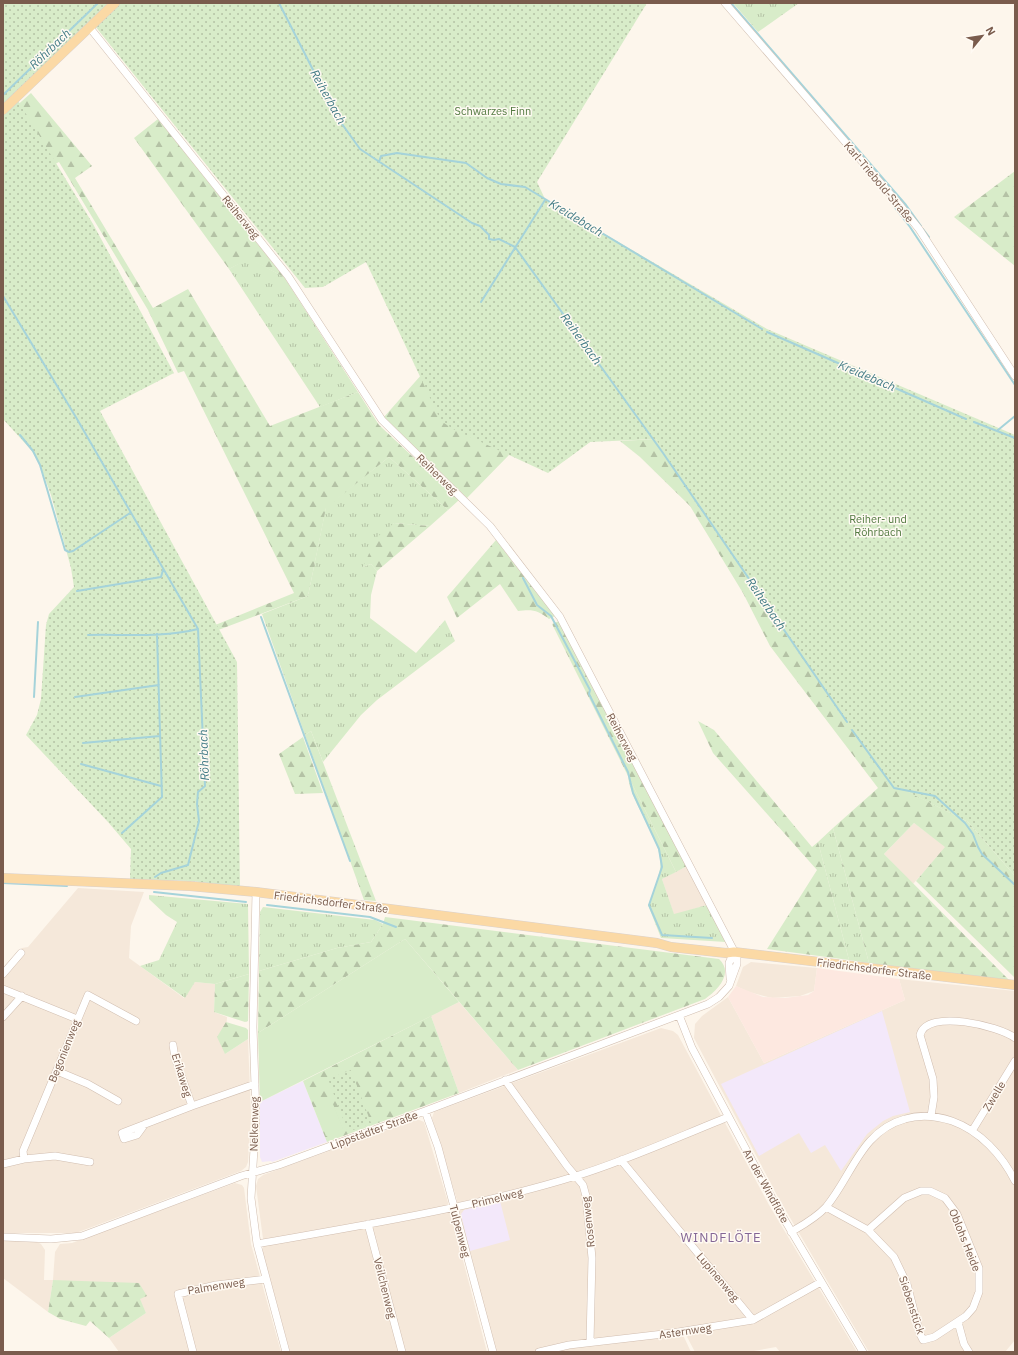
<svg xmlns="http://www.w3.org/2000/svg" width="1018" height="1355" font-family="'IBM Plex Sans',sans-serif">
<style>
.residential{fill:#f5e8da}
.commercial{fill:#fde8e0}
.education{fill:#f3e8fa}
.grass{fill:url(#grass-tufts)}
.forest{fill:url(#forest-firs)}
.park{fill:url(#park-dots)}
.garden{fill:#d8ecc9}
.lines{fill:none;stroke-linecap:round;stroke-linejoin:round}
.stream{stroke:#a5d3da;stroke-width:2}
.minor-casing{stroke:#d1beb0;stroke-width:8}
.major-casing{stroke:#dad1cd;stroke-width:10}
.minor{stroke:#fff;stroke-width:7}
.major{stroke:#fbd9a5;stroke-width:9}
.labels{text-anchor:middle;stroke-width:3;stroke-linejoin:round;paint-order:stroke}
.park-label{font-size:11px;fill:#537a41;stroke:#fffaf3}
.street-label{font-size:11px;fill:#7a5c4d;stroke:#fffaf3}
.water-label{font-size:12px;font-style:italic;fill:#437c86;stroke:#fffaf3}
.quarter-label{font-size:13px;letter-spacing:1px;fill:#846695;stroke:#fffaf3}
</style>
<defs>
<pattern id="grass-tufts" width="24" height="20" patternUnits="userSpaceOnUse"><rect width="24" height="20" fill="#d8ecc9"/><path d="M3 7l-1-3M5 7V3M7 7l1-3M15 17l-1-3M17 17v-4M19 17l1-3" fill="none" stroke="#b4c2a5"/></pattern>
<pattern id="forest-firs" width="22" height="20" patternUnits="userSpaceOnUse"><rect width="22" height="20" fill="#d8ecc9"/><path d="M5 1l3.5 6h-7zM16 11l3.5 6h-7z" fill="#b4c2a5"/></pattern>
<pattern id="park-dots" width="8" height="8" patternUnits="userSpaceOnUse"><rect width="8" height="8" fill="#d8ecc9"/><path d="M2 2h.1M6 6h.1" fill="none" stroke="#b4c2a5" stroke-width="1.8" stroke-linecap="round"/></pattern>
</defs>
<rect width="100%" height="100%" fill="#fdf6ec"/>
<path class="residential" d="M 914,823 L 946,847 L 913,884 L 884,854 Z
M 687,866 L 707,905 L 674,915 L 662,879 Z
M 78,888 L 144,892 L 131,926 L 129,958 L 184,998 L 195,982 L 215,984 L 214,1012 L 227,1017 L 225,1054 L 248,1039 L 251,1117 L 248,1162 L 246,1167 L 241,1171 L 76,1233 L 3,1233 L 3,971 L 22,948 L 28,947 Z
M 751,962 L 817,968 L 814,991 L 800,996 L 772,998 L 749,992 L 736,986 L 743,967 Z
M 899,979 L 1015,991 L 1015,1340 L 1005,1352 L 869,1352 L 779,1199 L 694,1038 L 695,1024 L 702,1016 L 728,997 L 764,1063 L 905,1000 Z
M 459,1002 L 518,1070 L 459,1093 L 431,1016 Z
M 661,1028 L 673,1031 L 678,1035 L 769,1205 L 857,1352 L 780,1352 L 776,1347 L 748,1352 L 695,1352 L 686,1335 L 683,1335 L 691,1352 L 496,1352 L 456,1197 L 432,1118 L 434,1112 Z
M 417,1119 L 424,1122 L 447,1199 L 487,1352 L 290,1352 L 263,1253 L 263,1239 L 256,1186 L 258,1179 L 263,1175 Z
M 235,1183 L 242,1185 L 244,1188 L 251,1244 L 281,1352 L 119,1352 L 109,1338 L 146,1313 L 139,1299 L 146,1296 L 53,1280 L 48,1312 L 3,1278 L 3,1240 L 37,1242 L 41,1244 L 45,1250 L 44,1280 L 53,1280 L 55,1252 L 60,1244 L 72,1243 Z"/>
<path class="commercial" d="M 817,968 L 899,979 L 905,1000 L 764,1063 L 728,997 L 736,986 L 763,997 L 785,998 L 808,995 L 814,991 Z"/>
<path class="education" d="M 882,1011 L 910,1112 L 893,1116 L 883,1121 L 867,1134 L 841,1171 L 825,1145 L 811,1153 L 799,1133 L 759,1156 L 721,1084 Z
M 303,1081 L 327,1142 L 272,1162 L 271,1161 L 262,1162 L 260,1157 L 260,1102 Z
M 500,1201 L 510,1240 L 470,1251 L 461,1214 L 464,1210 Z"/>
<path class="grass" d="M 733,3 L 799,3 L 758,32 Z
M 249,258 L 284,277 L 358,392 L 320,407 L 229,269 Z
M 389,457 L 448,510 L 430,526 L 394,523 L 363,567 L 371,564 L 377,571 L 371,595 L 370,618 L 416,653 L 445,620 L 455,641 L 377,700 L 361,715 L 323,762 L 311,731 L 305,735 L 262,614 L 308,596 L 326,507 Z
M 628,776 L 676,872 L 662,879 L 674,914 L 707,905 L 726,942 L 661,938 L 648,905 L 650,902 C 653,892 658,880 660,869 C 664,838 631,807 628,776 Z
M 833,828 L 869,963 L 849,960 L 818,842 Z
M 149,895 L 248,904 L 249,974 L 215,984 L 195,982 L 185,998 L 140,966 L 159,960 L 177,922 L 166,915 L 149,899 Z
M 263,907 L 375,920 L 383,924 L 371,942 L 337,948 L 259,971 L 260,912 Z"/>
<path class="forest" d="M 31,93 L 92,166 L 75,178 L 153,308 L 188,289 L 270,426 L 358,392 L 379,425 L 459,500 L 448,510 L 389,457 L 326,508 L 308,596 L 205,635 L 203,630 L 294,593 L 184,371 L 178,373 L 148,310 L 59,162 L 38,173 L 4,117 Z
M 158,119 L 284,277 L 249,259 L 229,269 L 134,138 Z
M 1015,171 L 1015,266 L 954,217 Z
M 430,365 L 590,442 L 564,461 L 522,434 L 490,441 L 509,455 L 467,498 L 384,417 Z
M 656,439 L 893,784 L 968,822 L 1015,876 L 1015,978 L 916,881 L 945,847 L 914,823 L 884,854 L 1011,982 L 869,963 L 833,828 L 878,788 L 770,646 L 743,593 L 690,506 L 640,457 L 620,441 Z
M 394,523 L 430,526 L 377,571 L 371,564 L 363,567 L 376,538 Z
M 496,540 L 555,616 L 549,619 C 538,610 532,609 518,611 L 500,584 L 457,618 L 447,597 Z
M 559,621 L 687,866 L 676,872 L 552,624 Z
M 698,721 L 714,730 L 812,847 L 818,842 L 849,960 L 767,949 L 817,870 L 713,753 Z
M 311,731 L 376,901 L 364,900 L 305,735 Z
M 303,737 L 323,793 L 295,794 L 279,754 Z
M 385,917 L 719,959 C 734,973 718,990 705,999 L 518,1070 L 405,939 L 258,1033 L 259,971 L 337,948 L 371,942 L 383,924 Z
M 249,974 L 248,1021 L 245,1022 L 214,1012 L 215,984 Z
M 431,1016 L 459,1093 L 327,1142 L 303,1081 Z
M 226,1022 L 246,1028 L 248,1030 L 248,1039 L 225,1054 L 217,1037 Z
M 53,1280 L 139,1283 L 147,1296 L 140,1299 L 146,1313 L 109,1338 L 90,1321 L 86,1326 L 60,1319 L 48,1312 Z"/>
<path class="park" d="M 3,3 L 647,3 L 537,182 L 545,199 L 767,329 L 1015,435 L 1015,876 L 968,822 L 886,781 L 693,499 L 656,439 L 590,442 L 548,473 L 453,429 L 441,421 L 366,262 L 323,287 L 305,288 L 91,21 L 14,94 L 93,224 L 174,373 L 100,411 L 237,662 L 240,887 L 191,881 L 130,879 L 131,849 L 108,822 L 26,735 L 37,715 L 41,699 L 46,625 L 49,614 L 74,587 L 71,568 L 51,495 L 40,465 L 32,451 L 3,419 Z
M 351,1070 L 371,1123 L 348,1132 L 328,1079 Z"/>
<path class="garden" d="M 405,939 L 459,1002 L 260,1102 L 258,1033 Z
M 333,1104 L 343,1129 L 326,1136 L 316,1110 Z"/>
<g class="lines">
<path class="stream" d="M 279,3 L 337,117 L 360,149 L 472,223 L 480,226 L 489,235 L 489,239 L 494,240 L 499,239 L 515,247 L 663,453 L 847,722
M 731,3 L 906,205 L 921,226
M 3,95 L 98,3
M 379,162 L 381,156 L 397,153 L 466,163 L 487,178 L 501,184 L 525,187 L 762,329
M 892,204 L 910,227 L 1015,385
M 923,229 L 929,237
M 3,296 L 77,419 L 198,629 L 205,786 L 198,792 L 197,804 L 199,821 L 188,865 L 161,873 L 155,877
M 481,302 L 545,200
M 767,332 L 966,419
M 974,422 L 1015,438
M 998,430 L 1015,416
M 20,435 L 33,451 L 40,465 L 65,550 L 69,552 L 73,551 L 130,513
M 523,578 L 537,605 L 551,616 L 590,690 L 589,694 L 628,772 L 633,793 L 659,849 L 662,867 L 649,905 L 662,935 L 712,938
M 77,591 L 161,577 L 163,570
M 261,617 L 350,861
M 88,635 C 124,634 162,638 198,629
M 34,697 L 38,622
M 75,697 L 159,685
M 852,730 L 894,788 L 935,796 L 965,823 L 973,834 L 978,847 L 982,854 L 1015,885
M 83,743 L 160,736
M 81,764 L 161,786
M 122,833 L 162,797 L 157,634
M 3,883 L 67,886
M 154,892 L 246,902
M 267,905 L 370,917 L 396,927"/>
<defs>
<path id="minor" d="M 725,3 L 898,203 L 919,229 L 1015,376
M 256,892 L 253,1027 L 256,1116 L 251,1198 L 257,1244 L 286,1352
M 3,974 L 21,953
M 730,978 L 729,963 L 734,952
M 3,989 L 77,1019
M 679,1015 L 692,1048 L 774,1202 L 863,1352
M 3,1017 L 22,996
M 173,1045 L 175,1058 L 192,1106
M 57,1071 L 88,1084 L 118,1101
M 505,1080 L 567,1166 L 583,1185 L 586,1196 L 592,1258 L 590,1342
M 425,1111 L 438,1147 L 493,1352
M 931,1116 L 934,1097 L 933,1079 L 920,1035 C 927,1008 999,1026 1015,1038
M 145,1124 L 137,1135 L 124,1139 L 122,1133 L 192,1106 L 255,1084
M 972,1131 L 1015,1061
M 24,1159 L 23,1151 L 88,995 L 136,1021
M 621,1160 L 753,1320
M 3,1164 L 24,1159 L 55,1156 L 90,1162
M 826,1207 L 868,1230 L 894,1257 L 907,1284 L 920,1334 L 923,1340 L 934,1337 L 966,1316 L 973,1308 L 979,1292 L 979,1268 L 957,1214 L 945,1198 L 930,1191 L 921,1191 L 904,1198 L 868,1230
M 368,1224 L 402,1352
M 791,1232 C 803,1225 816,1218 826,1207 C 852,1176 861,1131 905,1119 C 921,1114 937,1116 952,1121 C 980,1131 1002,1155 1015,1181
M 3,1237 L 51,1239 L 82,1236 L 241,1176 L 279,1165 L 425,1111 L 708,1004 L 719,997 L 729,986 L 737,964 L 737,958 L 732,947 L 560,617 L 490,526 L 382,420 L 288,276 L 90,28
M 257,1244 C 364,1225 472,1208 576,1176 C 628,1160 678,1137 728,1117
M 958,1322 L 964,1344 L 969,1352
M 193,1352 L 178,1294 L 216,1285 L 266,1279
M 539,1352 L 569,1345 L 672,1333 L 753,1320 L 821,1282"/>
<path id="major" d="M 3,110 L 115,3
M 3,878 L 190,886 L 256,892 L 657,943 L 671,947 L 726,953 L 734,952 L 1015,985"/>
</defs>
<use href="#minor" class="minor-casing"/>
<use href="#major" class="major-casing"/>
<use href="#minor" class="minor"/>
<use href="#major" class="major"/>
</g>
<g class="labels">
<g class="park-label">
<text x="493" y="115">Schwarzes Finn</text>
<text x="878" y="523">Reiher- und<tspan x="878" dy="13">Röhrbach</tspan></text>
</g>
<g class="street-label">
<text transform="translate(879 182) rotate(50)" y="4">Karl-Triebold-Straße</text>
<text transform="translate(241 217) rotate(51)" y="4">Reiherweg</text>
<text transform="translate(437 474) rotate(44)" y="4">Reiherweg</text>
<text transform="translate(622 737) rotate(62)" y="4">Reiherweg</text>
<text transform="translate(331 902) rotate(7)" y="4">Friedrichsdorfer Straße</text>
<text transform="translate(874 969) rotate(7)" y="4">Friedrichsdorfer Straße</text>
<text transform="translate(64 1051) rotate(-68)" y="4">Begonienweg</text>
<text transform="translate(182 1075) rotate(73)" y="4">Erikaweg</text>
<text transform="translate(994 1096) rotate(-59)" y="4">Zwelle</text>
<text transform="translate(254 1124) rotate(-89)" y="4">Nelkenweg</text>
<text transform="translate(374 1130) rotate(-20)" y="4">Lippstädter Straße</text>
<text transform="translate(766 1186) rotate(61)" y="4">An der Windflöte</text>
<text transform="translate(497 1198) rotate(-14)" y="4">Primelweg</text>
<text transform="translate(588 1222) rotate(-96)" y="4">Rosenweg</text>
<text transform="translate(460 1231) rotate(75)" y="4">Tulpenweg</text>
<text transform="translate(965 1240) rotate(68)" y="4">Oblohs Heide</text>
<text transform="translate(718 1277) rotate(50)" y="4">Lupinenweg</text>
<text transform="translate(216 1286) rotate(-9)" y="4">Palmenweg</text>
<text transform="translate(385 1288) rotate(76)" y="4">Veilchenweg</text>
<text transform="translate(912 1305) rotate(72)" y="4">Siebenstück</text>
<text transform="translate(685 1331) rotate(-8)" y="4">Asternweg</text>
</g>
<g class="water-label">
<text transform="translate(50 49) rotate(-44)" y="4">Röhrbach</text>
<text transform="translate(328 97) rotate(61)" y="4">Reiherbach</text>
<text transform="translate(576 218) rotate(31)" y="4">Kreidebach</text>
<text transform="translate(581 339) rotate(54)" y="4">Reiherbach</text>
<text transform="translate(867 376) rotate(23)" y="4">Kreidebach</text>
<text transform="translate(766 604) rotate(56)" y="4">Reiherbach</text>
<text transform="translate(204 755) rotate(-92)" y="4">Röhrbach</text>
</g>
<g class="quarter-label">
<text x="721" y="1242">WINDFLÖTE</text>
</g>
</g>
<rect width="1018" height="1355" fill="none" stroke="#7a5c4d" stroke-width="8"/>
<g transform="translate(982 36) rotate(60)" stroke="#fffaf3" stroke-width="3" paint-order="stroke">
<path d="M0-3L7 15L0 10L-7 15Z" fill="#7a5c4d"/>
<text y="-6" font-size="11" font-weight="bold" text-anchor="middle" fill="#7a5c4d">N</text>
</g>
</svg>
